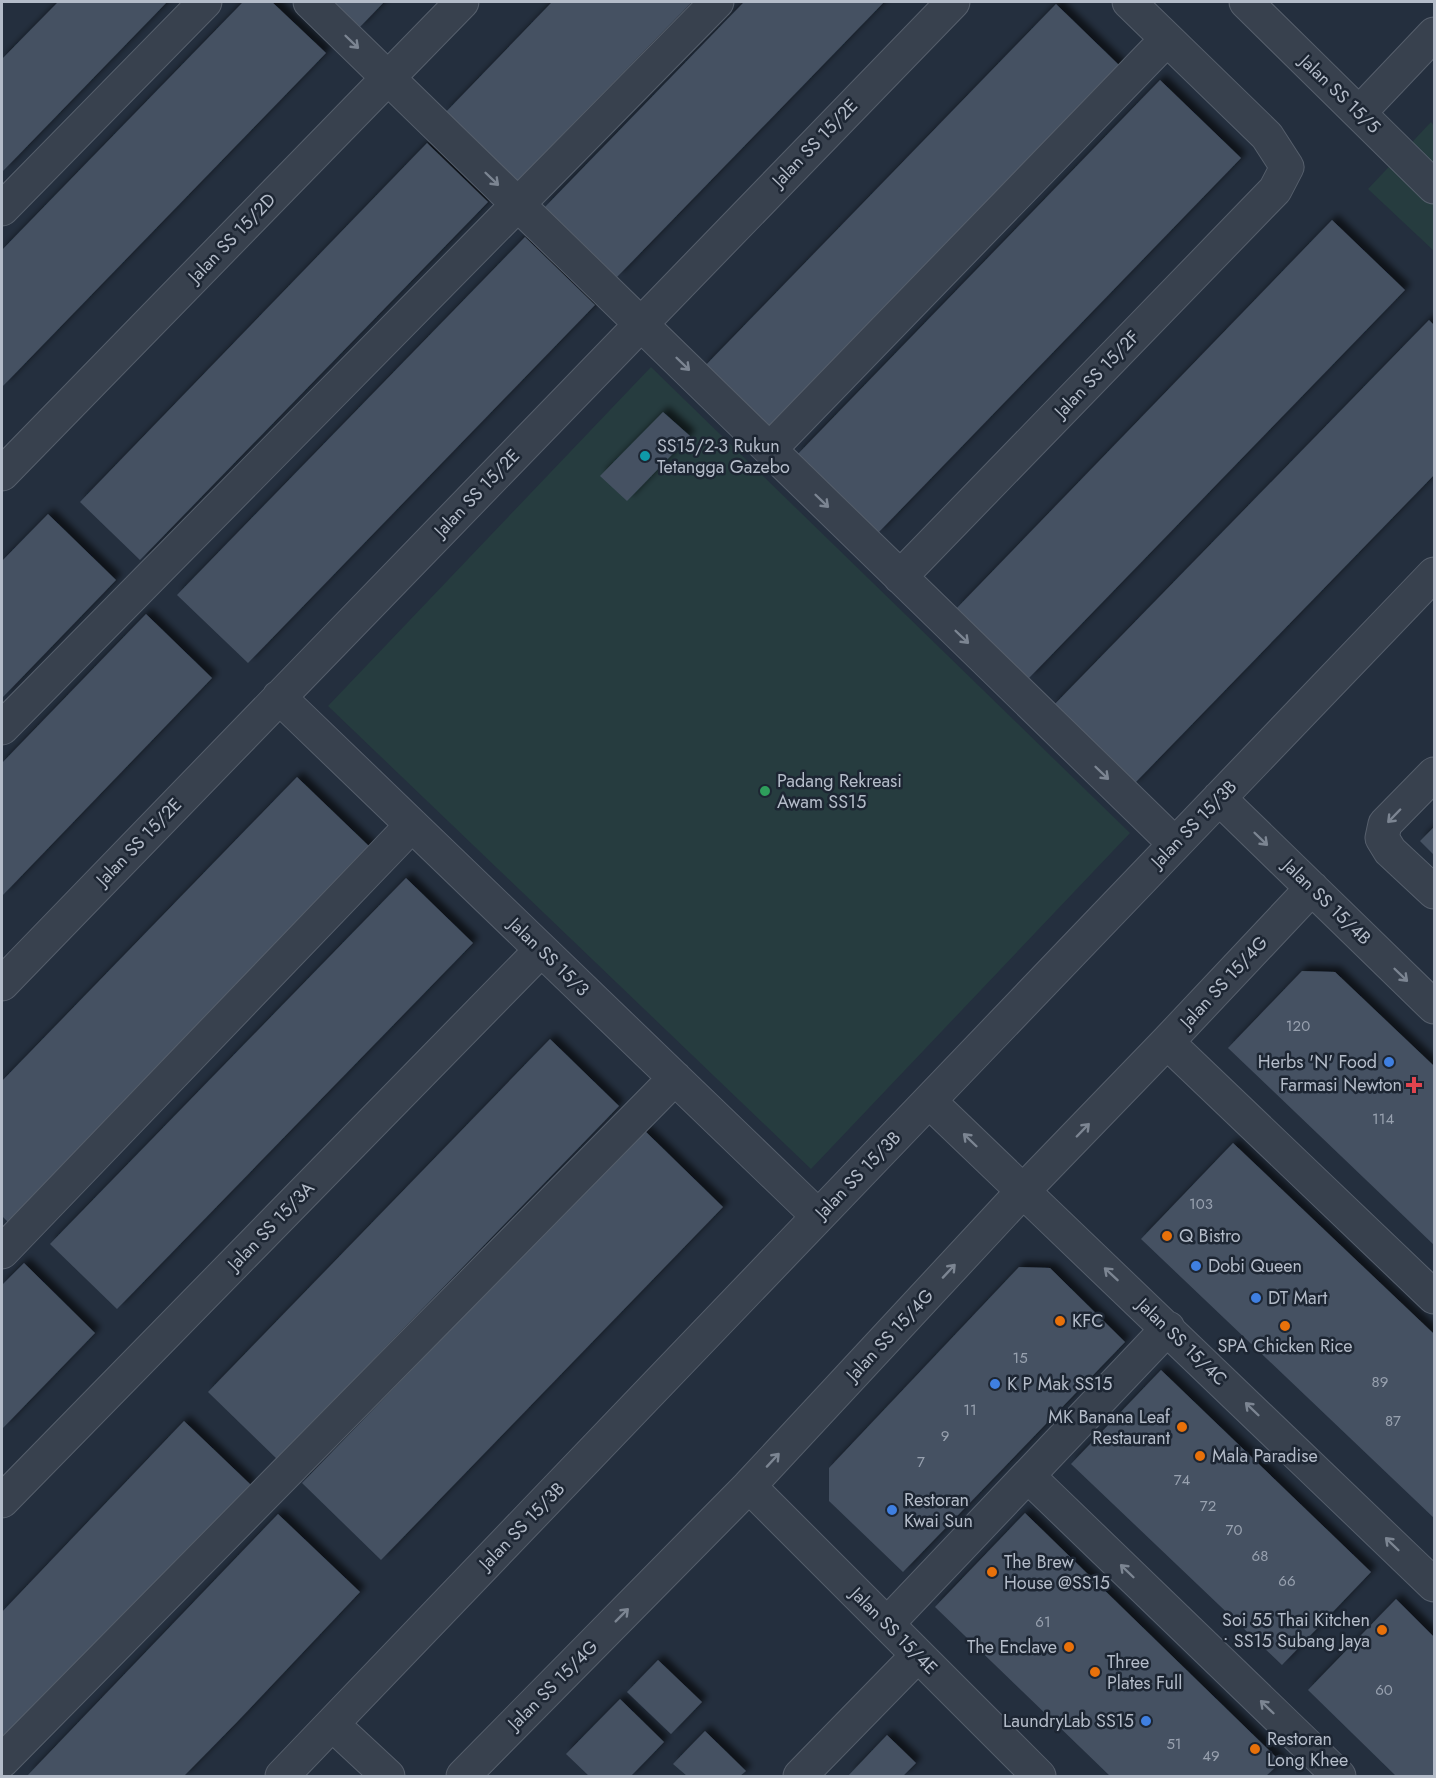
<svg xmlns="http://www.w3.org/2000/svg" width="1436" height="1778" font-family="Jost,sans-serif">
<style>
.green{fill:#263c3f}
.building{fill:#455162;filter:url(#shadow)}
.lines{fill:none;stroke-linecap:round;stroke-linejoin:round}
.minor-casing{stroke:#565f6c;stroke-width:35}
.minor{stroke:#38414e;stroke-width:33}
.oneway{stroke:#7c8592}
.culture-dot{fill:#0f9aa8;stroke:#1d2633;stroke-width:2}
.leisure-dot{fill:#2e9e5b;stroke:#1d2633;stroke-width:2}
.shop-dot{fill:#3f7fe0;stroke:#1d2633;stroke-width:2}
.health-dot{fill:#e0444e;stroke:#1d2633;stroke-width:2}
.food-dot{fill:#e8710a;stroke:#1d2633;stroke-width:2}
.labels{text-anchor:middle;stroke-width:5;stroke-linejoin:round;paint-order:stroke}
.number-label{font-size:15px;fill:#98a1af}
.street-label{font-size:18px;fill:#b4bcc9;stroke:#1d2633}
.poi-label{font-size:18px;fill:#b4bcc9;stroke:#1d2633;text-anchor:start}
</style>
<defs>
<filter id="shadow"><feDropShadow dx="5.5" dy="-5.5" stdDeviation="3" flood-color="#0009"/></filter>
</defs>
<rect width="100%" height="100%" fill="#242f3e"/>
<path class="green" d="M 1431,122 L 1434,126 L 1434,251 L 1368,189 Z
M 651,367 L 1130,833 L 811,1169 L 328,706 Z"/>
<path class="building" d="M 58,2 L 167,2 L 2,172 L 2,59 Z
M 243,2 L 272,2 L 326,53 L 2,387 L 2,250 Z
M 329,2 L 384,2 L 358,29 Z
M 552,2 L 692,2 L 516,182 L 445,113 Z
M 744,2 L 884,2 L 617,277 L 545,207 Z
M 1056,4 L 1122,68 L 768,432 L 703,368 Z
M 1160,80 L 1241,158 L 877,534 L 797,455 Z
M 427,143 L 488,202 L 140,560 L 80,502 Z
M 1332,220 L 1405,290 L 1029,678 L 956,609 Z
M 525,237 L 595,305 L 248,663 L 177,595 Z
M 1429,320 L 1434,325 L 1434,475 L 1132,786 L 1052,707 Z
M 663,412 L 690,436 L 627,501 L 600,476 Z
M 48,514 L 116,580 L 2,698 L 2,561 Z
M 146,614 L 212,678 L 2,896 L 2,763 Z
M 297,777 L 372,849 L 9,1223 L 2,1216 L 2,1081 Z
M 1434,827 L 1434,855 L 1420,841 Z
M 406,878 L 473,943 L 117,1309 L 50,1244 Z
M 1302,971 L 1335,972 L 1434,1066 L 1434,1245 L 1228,1048 Z
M 550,1039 L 619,1106 L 277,1459 L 208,1392 Z
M 644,1130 L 723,1207 L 381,1560 L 302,1483 Z
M 1233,1143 L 1434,1334 L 1434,1518 L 1141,1239 Z
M 24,1263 L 95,1333 L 2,1429 L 2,1285 Z
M 1019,1267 L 1050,1268 L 1125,1342 L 903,1572 L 829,1501 L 829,1468 Z
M 1161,1370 L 1371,1572 L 1282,1665 L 1071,1464 Z
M 184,1421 L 251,1485 L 2,1746 L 2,1612 Z
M 1025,1513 L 1281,1762 L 1266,1776 L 1110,1776 L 935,1607 Z
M 278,1514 L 360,1592 L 237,1722 L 184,1776 L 27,1776 Z
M 1396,1599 L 1434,1637 L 1434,1776 L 1396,1776 L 1308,1690 Z
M 658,1660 L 702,1702 L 671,1734 L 627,1692 Z
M 620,1699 L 664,1742 L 631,1776 L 589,1776 L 566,1754 Z
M 705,1731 L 746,1771 L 740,1776 L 687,1776 L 673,1764 Z
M 887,1735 L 916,1763 L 903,1776 L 848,1776 Z"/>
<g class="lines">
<defs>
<path id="minor" d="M 310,2 L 1175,844
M 1246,2 L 1434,187
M 1359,113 L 1434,34
M 2,209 L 205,2
M 770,449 L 1167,39
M 2,474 L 462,2
M 900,577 L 1275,190 L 1287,167 L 1267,136 L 1129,2
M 279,697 L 818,1216
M 2,728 L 717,2
M 1434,774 L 1385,824 L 1382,838 L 1390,851 L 1434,892
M 1219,798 L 1434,1007
M 2,984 L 953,2
M 1167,1042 L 1434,1297
M 929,1101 L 1434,1585
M 2,1252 L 412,825
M 1028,1476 L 1339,1776
M 749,1486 L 1039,1776
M 2,1501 L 541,950
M 887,1624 L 1168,1328
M 332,1724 L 388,1776
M 2,1761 L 675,1078
M 282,1776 L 1434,574
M 463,1776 L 749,1486 L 1023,1191 L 1167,1042 L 1312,888
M 800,1776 L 918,1655"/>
</defs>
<use href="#minor" class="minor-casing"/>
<use href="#minor" class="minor"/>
</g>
<defs><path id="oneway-shaft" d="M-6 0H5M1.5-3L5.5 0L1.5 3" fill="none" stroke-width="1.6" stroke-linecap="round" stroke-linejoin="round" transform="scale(1.5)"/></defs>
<g class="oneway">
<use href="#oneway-shaft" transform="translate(352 42) rotate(44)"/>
<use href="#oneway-shaft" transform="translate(492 179) rotate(44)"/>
<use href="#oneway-shaft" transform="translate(683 364) rotate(44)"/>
<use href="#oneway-shaft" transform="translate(822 501) rotate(44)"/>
<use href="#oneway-shaft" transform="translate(962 637) rotate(44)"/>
<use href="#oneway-shaft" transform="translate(1102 773) rotate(44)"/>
<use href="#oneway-shaft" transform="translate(1394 816) rotate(134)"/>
<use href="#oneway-shaft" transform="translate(1261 839) rotate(44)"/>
<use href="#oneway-shaft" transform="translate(1401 975) rotate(44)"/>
<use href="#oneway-shaft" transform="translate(1083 1130) rotate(-46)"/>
<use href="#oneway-shaft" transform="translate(970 1140) rotate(-136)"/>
<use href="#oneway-shaft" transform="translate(949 1271) rotate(-47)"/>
<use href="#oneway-shaft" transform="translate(1111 1274) rotate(-137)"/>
<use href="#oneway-shaft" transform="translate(1252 1409) rotate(-136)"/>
<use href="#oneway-shaft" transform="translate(773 1460) rotate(-47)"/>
<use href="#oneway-shaft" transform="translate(1392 1544) rotate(-136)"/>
<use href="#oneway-shaft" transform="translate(1127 1571) rotate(-136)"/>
<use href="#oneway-shaft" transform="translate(622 1615) rotate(-45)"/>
<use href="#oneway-shaft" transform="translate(1267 1707) rotate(-136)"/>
</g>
<circle class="culture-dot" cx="645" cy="456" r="6"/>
<circle class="leisure-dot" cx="765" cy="791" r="6"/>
<g class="shop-dot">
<circle cx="1389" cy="1062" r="6"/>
<circle cx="1196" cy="1266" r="6"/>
<circle cx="1256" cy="1298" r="6"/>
<circle cx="995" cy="1384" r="6"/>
<circle cx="892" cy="1510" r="6"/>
<circle cx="1146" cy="1721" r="6"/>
</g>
<path class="health-dot" d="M1411 1076h6v6h6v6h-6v6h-6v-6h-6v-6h6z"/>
<g class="food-dot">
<circle cx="1167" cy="1236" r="6"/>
<circle cx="1060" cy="1321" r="6"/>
<circle cx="1285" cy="1326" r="6"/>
<circle cx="1182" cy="1427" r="6"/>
<circle cx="1200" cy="1456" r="6"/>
<circle cx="992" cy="1572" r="6"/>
<circle cx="1382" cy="1630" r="6"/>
<circle cx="1069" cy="1647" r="6"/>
<circle cx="1095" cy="1672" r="6"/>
<circle cx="1255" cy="1749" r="6"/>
</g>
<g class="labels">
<g class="number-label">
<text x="1298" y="1031">120</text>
<text x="1383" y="1124">114</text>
<text x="1201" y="1209">103</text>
<text x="1020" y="1363">15</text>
<text x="1380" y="1387">89</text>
<text x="970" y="1415">11</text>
<text x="1393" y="1426">87</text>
<text x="945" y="1441">9</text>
<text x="921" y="1467">7</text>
<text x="1182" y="1485">74</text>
<text x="1208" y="1511">72</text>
<text x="1234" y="1535">70</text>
<text x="1260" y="1561">68</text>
<text x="1287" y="1586">66</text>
<text x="1043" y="1627">61</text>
<text x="1384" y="1695">60</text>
<text x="1174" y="1749">51</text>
<text x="1211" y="1761">49</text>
</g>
<g class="street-label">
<text transform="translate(1340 94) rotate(44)" y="6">Jalan SS 15/5</text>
<text transform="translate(815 143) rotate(-46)" y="6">Jalan SS 15/2E</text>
<text transform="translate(232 238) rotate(-46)" y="6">Jalan SS 15/2D</text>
<text transform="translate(1097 374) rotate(-46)" y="6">Jalan SS 15/2F</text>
<text transform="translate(477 493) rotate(-46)" y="6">Jalan SS 15/2E</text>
<text transform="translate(1194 824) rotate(-46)" y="6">Jalan SS 15/3B</text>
<text transform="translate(139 842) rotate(-46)" y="6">Jalan SS 15/2E</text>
<text transform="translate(1327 902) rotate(44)" y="6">Jalan SS 15/4B</text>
<text transform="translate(549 957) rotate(44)" y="6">Jalan SS 15/3</text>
<text transform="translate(1224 982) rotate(-47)" y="6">Jalan SS 15/4G</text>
<text transform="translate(858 1175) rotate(-46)" y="6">Jalan SS 15/3B</text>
<text transform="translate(271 1226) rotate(-46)" y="6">Jalan SS 15/3A</text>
<text transform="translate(890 1335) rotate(-47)" y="6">Jalan SS 15/4G</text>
<text transform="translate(1182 1342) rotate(44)" y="6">Jalan SS 15/4C</text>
<text transform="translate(522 1526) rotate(-46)" y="6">Jalan SS 15/3B</text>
<text transform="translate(894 1631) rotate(45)" y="6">Jalan SS 15/4E</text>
<text transform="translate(553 1685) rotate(-45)" y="6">Jalan SS 15/4G</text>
</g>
<g class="poi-label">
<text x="657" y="452">SS15/2-3 Rukun<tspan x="657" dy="21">Tetangga Gazebo</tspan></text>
<text x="777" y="787">Padang Rekreasi<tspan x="777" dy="21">Awam SS15</tspan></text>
<text x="1377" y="1068" text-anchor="end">Herbs 'N' Food</text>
<text x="1402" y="1091" text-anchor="end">Farmasi Newton</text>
<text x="1179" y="1242">Q Bistro</text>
<text x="1208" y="1272">Dobi Queen</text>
<text x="1268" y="1304">DT Mart</text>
<text x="1072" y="1327">KFC</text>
<text x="1285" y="1352" text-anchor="middle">SPA Chicken Rice</text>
<text x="1007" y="1390">K P Mak SS15</text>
<text x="1170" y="1423" text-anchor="end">MK Banana Leaf<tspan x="1170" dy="21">Restaurant</tspan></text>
<text x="1212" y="1462">Mala Paradise</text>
<text x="904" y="1506">Restoran<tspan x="904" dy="21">Kwai Sun</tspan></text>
<text x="1004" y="1568">The Brew<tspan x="1004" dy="21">House @SS15</tspan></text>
<text x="1370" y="1626" text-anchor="end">Soi 55 Thai Kitchen<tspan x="1370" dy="21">• SS15 Subang Jaya</tspan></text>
<text x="1057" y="1653" text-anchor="end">The Enclave</text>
<text x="1107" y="1668">Three<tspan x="1107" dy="21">Plates Full</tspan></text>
<text x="1134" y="1727" text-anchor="end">LaundryLab SS15</text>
<text x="1267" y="1745">Restoran<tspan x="1267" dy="21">Long Khee</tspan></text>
</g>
</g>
<rect width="1436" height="1778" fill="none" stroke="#b4bcc9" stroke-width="6"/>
</svg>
